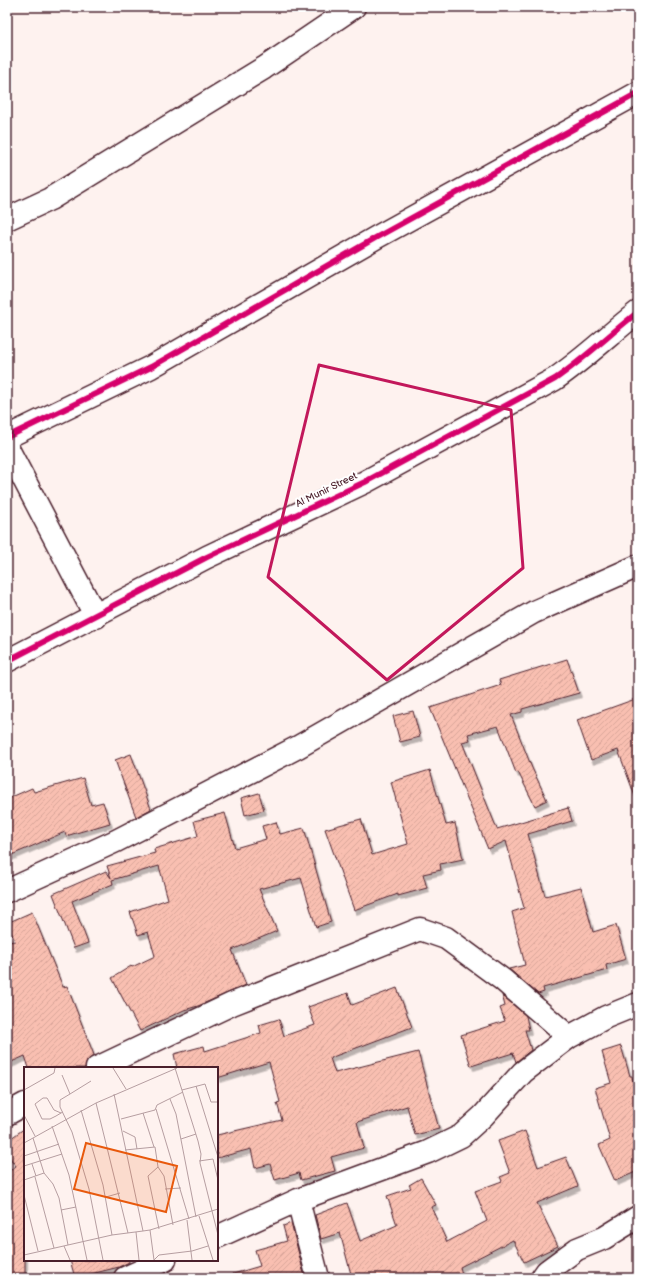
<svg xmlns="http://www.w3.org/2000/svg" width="645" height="1285" font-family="'Balsamiq Sans',sans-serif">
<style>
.building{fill:url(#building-hatch);stroke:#4a1f2b;filter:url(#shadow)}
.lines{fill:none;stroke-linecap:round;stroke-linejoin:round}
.minor-casing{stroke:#4a1f2b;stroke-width:25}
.minor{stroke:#fff;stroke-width:22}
.cycleway-casing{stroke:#fff;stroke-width:8}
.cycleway{stroke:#d6006c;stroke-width:6}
.marked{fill:none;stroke:#c2185b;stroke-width:3;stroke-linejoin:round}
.labels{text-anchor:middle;stroke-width:4;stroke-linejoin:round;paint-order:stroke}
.street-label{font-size:10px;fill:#4a1f2b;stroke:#fff}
.inset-road{fill:none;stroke:#b69ea1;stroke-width:1}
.view{fill:#e8590c;fill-opacity:0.15;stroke:#e8590c;stroke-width:2}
.inset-edge{fill:none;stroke:#4a1f2b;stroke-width:2}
</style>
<defs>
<pattern id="building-hatch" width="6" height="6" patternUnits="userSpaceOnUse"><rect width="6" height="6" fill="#f9bfb1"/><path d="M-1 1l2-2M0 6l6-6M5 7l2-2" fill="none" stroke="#d7a498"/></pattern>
<filter id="shadow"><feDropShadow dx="2.5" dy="4.5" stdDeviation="0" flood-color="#0004"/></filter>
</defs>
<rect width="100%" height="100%" fill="#fef2ef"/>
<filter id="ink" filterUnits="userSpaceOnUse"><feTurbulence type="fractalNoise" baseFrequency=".025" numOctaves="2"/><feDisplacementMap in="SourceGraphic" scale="8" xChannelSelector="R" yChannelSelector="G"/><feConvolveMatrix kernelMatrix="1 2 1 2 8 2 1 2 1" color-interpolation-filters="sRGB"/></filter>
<g filter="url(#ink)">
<path class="building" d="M 567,659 L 579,693 L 522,709 L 522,712 L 511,715 L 532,768 L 547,800 L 535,806 L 518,772 L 516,773 L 498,726 L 468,734 L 470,740 L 462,742 L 497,829 L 568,808 L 572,821 L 528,834 L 545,896 L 581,887 L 593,932 L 616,925 L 626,959 L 606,965 L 607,970 L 543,988 L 544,992 L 538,994 L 509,969 L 525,965 L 512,912 L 524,908 L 506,841 L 488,849 L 430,708 L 501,685 L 499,680 Z
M 638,698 L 638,799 L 636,799 L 618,750 L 591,760 L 577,720 Z
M 413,711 L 420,737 L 400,742 L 393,716 Z
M 131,754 L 151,809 L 136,817 L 115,760 Z
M 430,770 L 446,825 L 455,823 L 463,859 L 440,864 L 441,870 L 423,874 L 427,888 L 398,896 L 398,894 L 354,910 L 325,829 L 361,819 L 372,855 L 408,844 L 391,782 Z
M 83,778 L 91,805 L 103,802 L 110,823 L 66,836 L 65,832 L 7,857 L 7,799 L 32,788 L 34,792 Z
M 259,793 L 264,810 L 245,815 L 241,798 Z
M 225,813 L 235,848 L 266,839 L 262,826 L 276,822 L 280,834 L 304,828 L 331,922 L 316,927 L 301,878 L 259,889 L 277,931 L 232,950 L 246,985 L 198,1006 L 184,1010 L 140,1031 L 112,978 L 131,966 L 132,967 L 155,956 L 148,932 L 138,935 L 130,912 L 168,899 L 159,866 L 112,880 L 113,884 L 72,901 L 88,943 L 74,948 L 53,894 L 106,871 L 111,878 L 107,866 L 155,853 L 154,849 L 198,836 L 194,821 Z
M 32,912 L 63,987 L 67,986 L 94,1055 L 87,1061 L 85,1068 L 29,1068 L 25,1056 L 7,1064 L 7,942 L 15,941 L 7,923 Z
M 397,988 L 412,1027 L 330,1058 L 335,1073 L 418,1052 L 439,1129 L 415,1135 L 407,1106 L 357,1122 L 364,1148 L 331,1157 L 335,1171 L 301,1180 L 299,1173 L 275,1180 L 270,1164 L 255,1168 L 251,1149 L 217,1158 L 217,1135 L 282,1120 L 277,1103 L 280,1102 L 269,1062 L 217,1078 L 217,1068 L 177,1068 L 174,1054 L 204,1046 L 205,1051 L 261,1033 L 259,1025 L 279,1019 L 284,1036 L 315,1025 L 308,1007 L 348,993 L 352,1005 Z
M 502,995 L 526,1016 L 529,1030 L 525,1030 L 531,1050 L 516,1062 L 513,1053 L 471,1066 L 461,1035 L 505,1021 L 500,1008 L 505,1006 Z
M 621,1046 L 630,1076 L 632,1076 L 638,1105 L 638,1171 L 615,1181 L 599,1145 L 610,1140 L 595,1088 L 611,1083 L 602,1052 Z
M 25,1128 L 25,1278 L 12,1278 L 10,1272 L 7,1273 L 7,1173 L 16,1166 L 7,1154 L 7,1141 Z
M 525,1131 L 538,1167 L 566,1157 L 578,1186 L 537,1203 L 558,1246 L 524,1262 L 513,1240 L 460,1267 L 463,1278 L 352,1278 L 340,1233 L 321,1239 L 315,1215 L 347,1203 L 360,1241 L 397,1225 L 387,1196 L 411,1188 L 409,1185 L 421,1178 L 436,1205 L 431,1207 L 447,1242 L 487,1221 L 475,1191 L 502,1181 L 500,1177 L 510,1173 L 498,1141 Z
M 291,1223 L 305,1278 L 233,1278 L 233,1274 L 260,1266 L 255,1250 L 287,1241 L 283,1226 Z
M 70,1260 L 129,1260 L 129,1262 L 119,1267 L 75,1278 Z"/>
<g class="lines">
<defs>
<path id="minor" d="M 7,219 L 50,199 L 264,68 L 354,7
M 7,437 L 151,367 L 377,237 L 638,93
M 7,447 L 96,617
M 7,661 L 207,557 L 365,482 L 555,379 C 584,359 610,334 638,312
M 7,891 L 116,841 L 298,747 L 534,612 L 638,566
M 97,1068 L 232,1004 L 420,929 L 446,938 L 503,980 L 569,1037
M 7,1114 L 25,1104
M 298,1200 L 318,1278
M 217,1237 L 298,1200 L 428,1152 L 461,1136 L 483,1116 L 523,1072 L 569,1037 L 606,1017 L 638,1004
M 125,1278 L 165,1260
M 542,1278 L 547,1271 L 577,1249 L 604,1238 L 638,1217"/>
</defs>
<use href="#minor" class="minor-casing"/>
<use href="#minor" class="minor"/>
<defs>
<path id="cycleway" d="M 7,437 L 151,367 L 377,237 L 638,93
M 7,661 L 207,557 L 365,482 L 555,379 C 584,359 610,334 638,312"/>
</defs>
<use href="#cycleway" class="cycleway-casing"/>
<use href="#cycleway" class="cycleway"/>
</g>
</g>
<path class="marked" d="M 319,365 L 511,410 L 523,568 L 387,680 L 268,577 Z"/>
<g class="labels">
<g class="street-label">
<text transform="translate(326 489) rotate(-26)" y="4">Al Munir Street</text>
</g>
</g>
<g transform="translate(24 1067)">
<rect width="194" height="194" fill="#fef2ef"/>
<path class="inset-road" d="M 89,1 L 102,22M 151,1 L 174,74 L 177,87 L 176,96 L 194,168M 38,8 L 46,27 L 36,33 L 36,40 L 48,65 L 65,122 L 79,193M 172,19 L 194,90M 0,23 L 30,6 L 31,1M 158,23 L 181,17 L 187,35 L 194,35M 46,27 L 67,14M 90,27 L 119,164 L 126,163 L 130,193M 146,32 L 152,47 L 172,150M 72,36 L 104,166M 132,42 L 165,152M 37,46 L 30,43 L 23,31 L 19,31 L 11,37 L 18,52 L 26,52 L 32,49 L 37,46 L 39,45M 119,46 L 130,80M 0,48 L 11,69M 97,52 L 131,43 L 133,38 L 159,25M 28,59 L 45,108 L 63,193M 99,64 L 111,70 L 113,82M 157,72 L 172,67M 0,76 L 72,36 L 153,1M 101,83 L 131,80 L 134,100 L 140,109 L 149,158M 0,89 L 35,77M 189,92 L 194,113M 175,94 L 189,92M 8,97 L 12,109M 0,99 L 38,87M 134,100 L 124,109 L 135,162M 11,110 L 30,181M 0,113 L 20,106M 141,122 L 157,121M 0,128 L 14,184M 82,130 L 96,126M 37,143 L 52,140M 175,149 L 189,193M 163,153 L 168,193M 126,163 L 194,142M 112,165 L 115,193M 88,168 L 119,164M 44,178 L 88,168 L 79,118 L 57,43M 40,179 L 46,193M 0,188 L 44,178 L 35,131 L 29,117 L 20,106 L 9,71M 130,193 L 135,188 L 168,184 L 184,179"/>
<path class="view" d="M 62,76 L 153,99 L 142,145 L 50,122 Z"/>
<rect width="194" height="194" class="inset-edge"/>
</g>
<rect width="645" height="1285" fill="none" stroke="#fff" stroke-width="24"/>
<rect x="12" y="12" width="621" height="1261" fill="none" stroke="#4a1f2b" stroke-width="1.5" filter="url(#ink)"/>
</svg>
